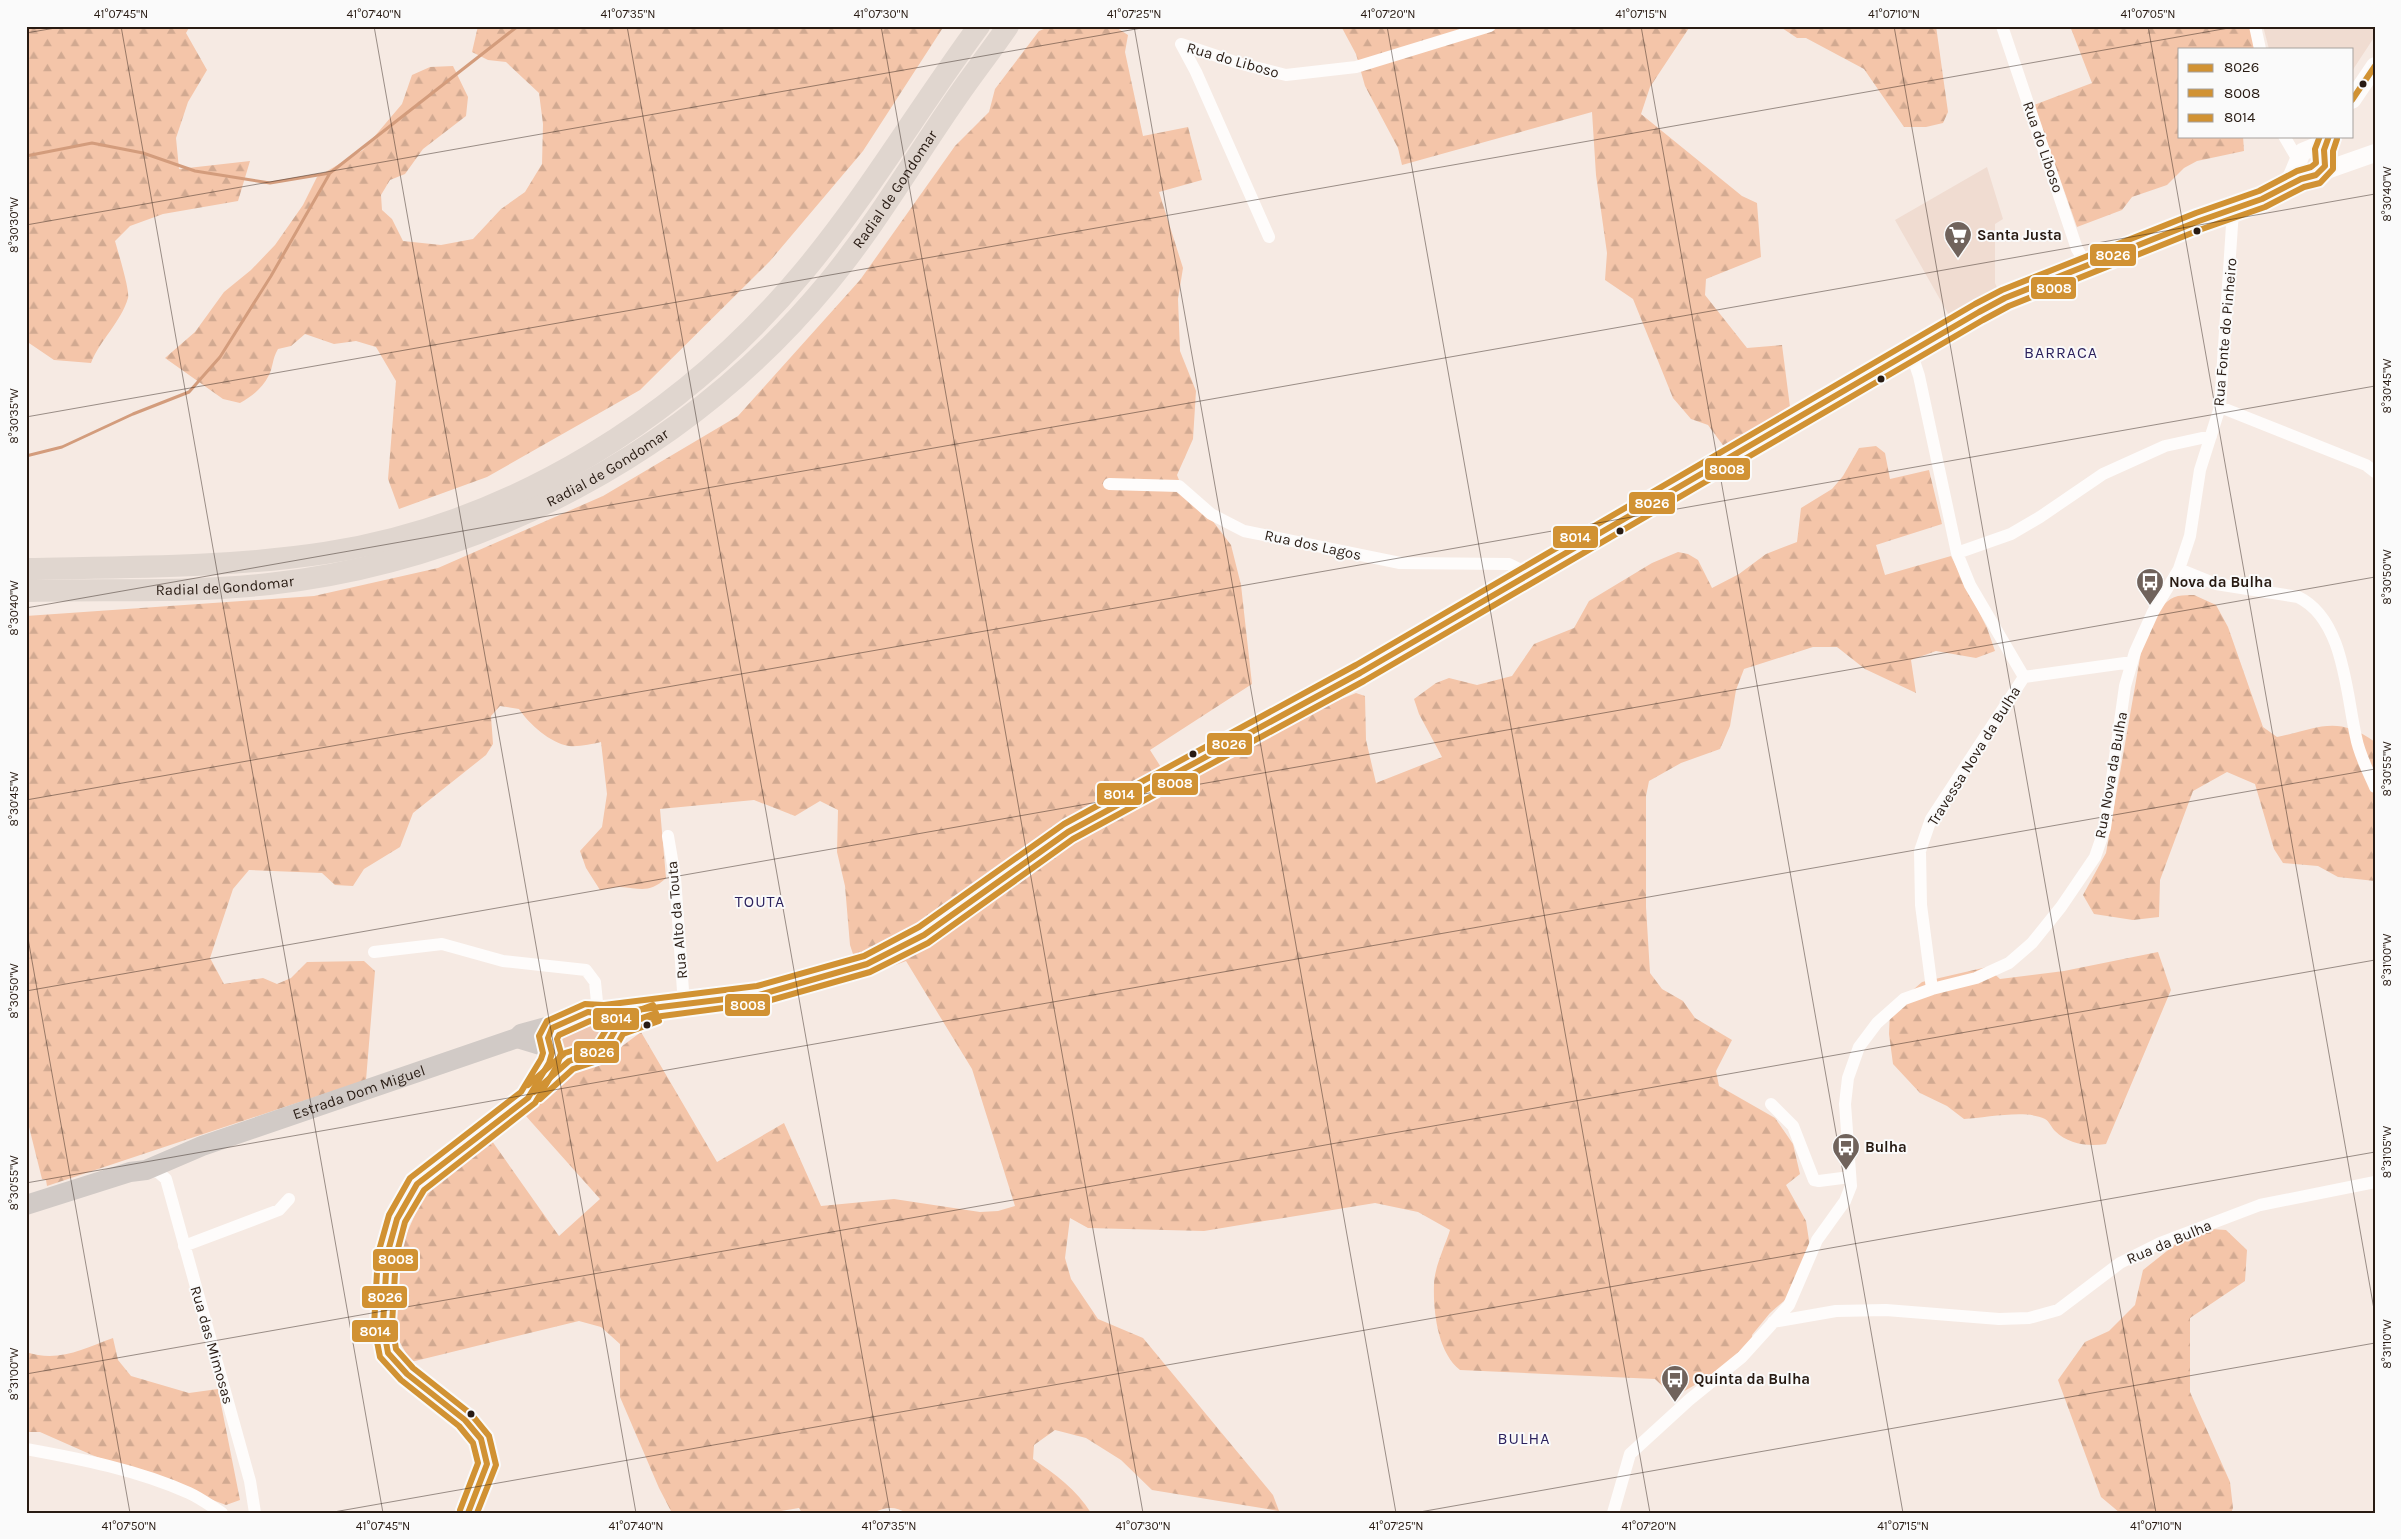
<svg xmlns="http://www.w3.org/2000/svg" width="2401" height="1539" font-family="Karla,sans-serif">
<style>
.built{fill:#f0dcd1}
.green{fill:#efc7b1}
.forest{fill:url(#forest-firs)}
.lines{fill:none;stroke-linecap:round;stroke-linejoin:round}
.stream{stroke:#d39c7c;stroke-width:3}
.minor{stroke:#fefcfb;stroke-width:12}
.secondary{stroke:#fefcfb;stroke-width:18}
.primary{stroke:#d1cac6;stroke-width:20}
.motorway{stroke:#e0d6cf;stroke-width:22}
.bus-1-casing{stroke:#fafafa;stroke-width:10}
.bus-2-casing{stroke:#fafafa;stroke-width:10}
.bus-3-casing{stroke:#fafafa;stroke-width:10}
.bus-1{stroke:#d19233;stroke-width:6}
.bus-2{stroke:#d19233;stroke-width:6}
.bus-3{stroke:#d19233;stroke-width:6}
.ticks{fill:none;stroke:#281b13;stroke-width:1;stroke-opacity:0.45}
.bus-dot{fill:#281b13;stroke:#fafafa;stroke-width:2}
.labels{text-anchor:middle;stroke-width:4;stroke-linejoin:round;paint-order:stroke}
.street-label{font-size:15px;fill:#281b13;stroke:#fafafa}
.poi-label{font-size:15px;font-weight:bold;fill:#281b13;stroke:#fafafa;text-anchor:start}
.neighbourhood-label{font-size:16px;letter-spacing:1px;fill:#2c225d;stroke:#fafafa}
.line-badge{stroke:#fafafa;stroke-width:2}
.badge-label{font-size:14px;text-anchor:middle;font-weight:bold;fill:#fff}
.neatline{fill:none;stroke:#281b13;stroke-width:2}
.ticks-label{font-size:12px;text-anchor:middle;fill:#281b13}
</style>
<defs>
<pattern id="forest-firs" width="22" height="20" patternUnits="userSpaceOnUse" patternTransform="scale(1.25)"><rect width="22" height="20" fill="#f4c5a9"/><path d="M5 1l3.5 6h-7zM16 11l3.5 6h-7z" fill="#d1a991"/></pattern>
</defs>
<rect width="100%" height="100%" fill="#f6eae3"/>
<path class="built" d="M 2263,26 L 2375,26 L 2375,36 L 2352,71 L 2352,49 L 2269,49 Z
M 1987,167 L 2003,219 L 1995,224 L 1995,283 L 1998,290 L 1950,317 L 1895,220 Z"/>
<path class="green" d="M 589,1020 L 596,1020 L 603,1027 L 604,1037 C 596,1046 575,1055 564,1050 L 558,1041 C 558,1026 578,1024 589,1020 Z"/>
<path class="forest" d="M 26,26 L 190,26 L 186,33 L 207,70 L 188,102 L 176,138 L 179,169 L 250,161 L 238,201 L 163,214 L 130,226 L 115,241 C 118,252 130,290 128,298 C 121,322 100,340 91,363 L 54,360 L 26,341 Z
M 478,26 L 944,26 L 863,151 L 770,261 L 640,390 L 487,477 L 399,509 L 388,479 L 396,381 L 376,347 L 356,341 L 334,344 L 305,334 L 291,346 L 278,349 C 272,359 273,368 269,375 C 262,389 252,396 240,403 L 223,399 L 165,358 L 195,332 L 224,292 L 251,270 L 275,245 L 303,205 L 317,177 L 363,150 L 402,104 L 412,75 L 430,67 L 453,66 L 468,97 L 466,116 L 423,149 L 405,174 L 390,180 L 381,195 L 382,210 L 392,219 L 403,241 L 441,245 L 473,239 L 501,209 L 525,192 L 542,164 L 543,124 L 539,93 L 506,62 L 488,60 L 472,52 Z
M 1051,26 L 1114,26 L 1128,35 L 1125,52 L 1143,136 L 1188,127 L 1202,180 L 1159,192 L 1183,268 L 1178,299 L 1180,351 L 1196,391 L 1193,439 L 1177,475 L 1186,498 L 1212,520 L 1231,545 L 1241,585 L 1252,684 L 1150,750 L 1173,786 L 1327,705 L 1356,693 L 1365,696 L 1366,740 L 1376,783 L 1442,757 L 1419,714 L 1414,699 L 1436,683 L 1449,678 L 1477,685 L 1512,676 L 1534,644 L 1574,628 L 1589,601 L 1652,563 L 1678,552 L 1688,554 L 1698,560 L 1712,588 L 1739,574 L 1766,554 L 1797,542 L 1801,508 L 1832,489 L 1843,476 L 1859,448 L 1876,446 L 1885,453 L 1890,479 L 1929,470 L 1942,524 L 1876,545 L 1885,575 L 1951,556 L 1987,628 L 1995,651 L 1976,658 L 1936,651 L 1911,660 L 1916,693 L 1865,669 L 1837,647 L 1813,647 L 1744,669 L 1736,690 L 1730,726 L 1720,749 L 1681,763 L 1649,781 L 1646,796 L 1646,907 L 1650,973 L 1662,989 L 1683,1001 L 1695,1018 L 1732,1040 L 1716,1071 L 1719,1086 L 1775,1118 L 1793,1144 L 1800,1174 L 1786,1185 L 1806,1221 L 1810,1247 L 1792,1294 L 1770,1313 L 1752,1335 L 1755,1350 L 1752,1352 L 1674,1397 L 1655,1379 L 1460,1370 C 1438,1353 1433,1312 1434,1285 C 1434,1268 1445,1246 1450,1230 L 1418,1212 L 1375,1203 L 1204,1231 L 1088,1228 L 1070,1218 L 1065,1258 L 1071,1279 L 1098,1319 L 1143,1338 L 1273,1495 L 1279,1511 L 1152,1490 L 1121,1460 L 1086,1438 L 1055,1430 L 1034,1445 L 1033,1459 C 1055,1474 1077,1490 1091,1513 L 906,1513 C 895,1506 886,1507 873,1513 L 802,1513 L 799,1508 L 769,1513 L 672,1513 L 659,1488 L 620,1397 L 620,1344 L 601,1327 L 579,1321 L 411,1362 L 398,1339 L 395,1297 L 398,1253 L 425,1192 L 492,1141 L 559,1236 L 600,1199 L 525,1115 L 578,1069 L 609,1056 L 641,1032 L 717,1162 L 784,1123 L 821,1206 L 894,1199 L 980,1212 L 998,1211 L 1015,1206 L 972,1069 L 906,961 L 861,978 L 850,945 L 845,886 L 837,852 L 838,810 L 820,801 L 795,816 L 754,800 L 660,809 L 666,878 C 649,894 640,888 620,887 C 614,887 607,889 600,890 L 586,868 L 580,851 L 602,827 L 607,794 L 601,742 C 592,744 579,747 569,746 C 550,743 529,724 519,709 L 500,706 L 491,716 L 493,744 L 486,755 L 413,813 L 400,847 L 364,869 L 353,886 L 335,885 L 322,873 L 249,870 L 233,889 L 210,958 L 224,984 L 263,978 L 277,984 L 291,978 L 307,962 L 364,961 L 375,971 L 366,1080 L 47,1186 L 46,1180 L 42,1179 L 26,1115 L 26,616 L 314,596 L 438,568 L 603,496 L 738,416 L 860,280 L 955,146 L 989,112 L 995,89 L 1039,31 Z
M 1341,26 L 1694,26 L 1689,28 L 1650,87 L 1641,114 L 1742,196 L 1757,203 L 1761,257 L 1706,279 L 1705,295 L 1747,348 L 1782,345 L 1790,407 L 1725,448 L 1708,425 L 1691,419 L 1673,398 L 1633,299 L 1605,280 L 1607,253 L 1596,175 L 1592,112 L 1402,165 L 1398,148 L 1365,86 L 1356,54 Z
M 1779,26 L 1936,26 L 1948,112 L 1943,123 L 1926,127 L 1904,127 L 1864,69 L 1806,38 L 1797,38 Z
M 2070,26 L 2261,26 L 2255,49 L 2180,49 L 2180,136 L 2243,136 L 2244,151 L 2197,161 L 2184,168 L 2167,185 L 2132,197 L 2122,210 L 2077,227 L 2034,105 L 2092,83 Z
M 2194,595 L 2216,605 L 2228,627 L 2263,727 L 2277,737 C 2318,729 2336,714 2375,742 L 2375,881 L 2338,877 L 2318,866 L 2283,863 L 2274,849 L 2255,784 L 2227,772 L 2193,791 L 2160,880 L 2159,917 L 2133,920 L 2094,914 L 2083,895 L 2106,853 L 2141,652 C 2148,634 2157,601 2178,596 C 2183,595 2189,595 2194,595 Z
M 2158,952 L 2171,990 L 2106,1144 C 2088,1147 2068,1144 2055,1131 C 2052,1128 2049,1121 2045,1119 C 2026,1109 1986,1118 1964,1119 L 1947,1106 L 1920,1093 L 1893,1064 L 1889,1034 L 1890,1010 L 1922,982 L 1987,967 L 2000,979 L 2064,971 Z
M 2196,1228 L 2226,1230 L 2247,1250 L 2245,1281 L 2190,1318 L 2190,1392 L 2230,1482 L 2233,1508 L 2231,1513 L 2120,1513 L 2101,1497 L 2058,1380 L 2085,1342 L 2109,1331 L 2135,1305 L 2143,1270 Z
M 113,1338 L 118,1360 L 131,1376 L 189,1393 L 218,1389 L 240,1500 L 226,1505 L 92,1455 L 40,1432 L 26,1432 L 26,1352 C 58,1363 83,1349 113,1338 Z"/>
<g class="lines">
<path class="stream" d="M 26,156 L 92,143 L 143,153 L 195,171 L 270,183 L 330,173
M 26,456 L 62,447 L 133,414 L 189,392 L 220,357 L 271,276 L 330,173 L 518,26"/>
<path class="minor" d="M 2002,26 L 2077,249 L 2087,265
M 2255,26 L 2260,49
M 2284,136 L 2298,160
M 1269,237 L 1196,72 L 1181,44 L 1238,63 L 1286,75 L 1356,67 L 1490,26
M 1911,352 L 1919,376 L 1957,553 L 1970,585 L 2024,677
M 2220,407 L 2366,465 L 2375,472
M 1109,484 L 1179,486 L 1211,514 L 1244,531 L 1400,563 L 1509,564 L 1529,574
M 1957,553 L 2011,534 L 2040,517 L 2103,474 L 2165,446 L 2211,436
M 2179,569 L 2216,584 L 2298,597 C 2344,619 2346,693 2356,737 C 2359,754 2368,771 2375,787
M 668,836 L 675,877 L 684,1005
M 374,952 L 442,944 L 503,961 L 586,970 L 595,982 L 598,1012
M 1932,989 L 1921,905 L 1920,851 L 1931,819 L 2024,677 L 2132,662
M 1771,1104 L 1793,1126 L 1814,1180 L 1819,1181 L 1850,1177
M 147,1170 L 158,1172 L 166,1179 L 250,1481 L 255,1513
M 184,1246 L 279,1210 L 289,1199
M 1773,1322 L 1836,1311 L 1886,1310 L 1999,1319 L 2029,1318 L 2058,1310 L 2120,1263 L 2160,1243 L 2260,1205 L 2375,1182
M 26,1449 C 81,1459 138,1470 189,1493 C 200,1498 211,1506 222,1513
M 1613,1513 L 1630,1454 L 1689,1400 L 1742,1357 L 1789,1305 L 1817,1240 L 1845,1201 L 1851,1186 L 1845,1104 L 1848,1078 L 1859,1047 L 1877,1023 L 1904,999 L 1932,989 L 1976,978 L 2009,963 L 2032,943 L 2061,907 L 2095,857 L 2105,828 L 2125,686 L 2135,652 L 2153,612 L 2179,569 L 2190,536 L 2200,470 L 2220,407 L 2233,210"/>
<path class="secondary" d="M 2352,100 L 2375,66
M 2284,186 L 2292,176 L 2302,152 L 2319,145 L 2328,136
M 588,1012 L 598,1012 C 613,1019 617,1038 604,1050 C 582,1058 540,1074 549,1030 L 557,1024 Z
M 603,1014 L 759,995 L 867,964 L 924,935 L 1068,832 L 1360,673 L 1979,312 L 2033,287 L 2199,221 L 2262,199 L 2301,179 L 2375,153
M 468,1513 L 487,1464 L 481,1439 L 465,1420 L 407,1374 L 388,1353 L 383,1325 L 387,1255 L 397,1219 L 417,1184 L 503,1119 L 569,1061"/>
<g class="primary">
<path d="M 517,1038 L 550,1048"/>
<path id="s1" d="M 26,1205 L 130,1172 L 146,1170 L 202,1146 L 517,1038 L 521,1034 L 557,1024"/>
</g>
<g class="motorway">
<path d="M 26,569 C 126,567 226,568 325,553 C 513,524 685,415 805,270 C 869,193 920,106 979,26"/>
<path id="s2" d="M 26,591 C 107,589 188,593 269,584 C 484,560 689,451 827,284 C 875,226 912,162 955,100 C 972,75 991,51 1008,26"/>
</g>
<defs>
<path id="bus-1" d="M 2352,100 L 2375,66
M 534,1092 L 569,1061 L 604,1050 L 617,1027 L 656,1013
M 468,1513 L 487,1464 L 481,1439 L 465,1420 L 407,1374 L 388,1353 L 383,1325 L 387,1255 L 397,1219 L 417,1184 L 528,1098 L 549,1063 L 552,1053 L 548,1038 L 552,1028 L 588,1012 L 603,1014 L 759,995 L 867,964 L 924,935 L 1068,832 L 1360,673 L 1979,312 L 2005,298 L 2199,221 L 2262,199 L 2301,179 L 2316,175 L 2325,166 L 2324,150 L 2329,136"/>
<path id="bus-2" d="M 540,1099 L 573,1069 L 610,1057 L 623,1034 L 659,1021
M 477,1513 L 496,1465 L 489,1436 L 471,1414 L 413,1368 L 396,1349 L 392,1324 L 396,1256 L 405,1222 L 424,1190 L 535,1103 L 557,1066 L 561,1053 L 557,1039 L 559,1035 L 590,1021 L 603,1023 L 624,1021 L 761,1003 L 870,972 L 928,943 L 1073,839 L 1364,681 L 1983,320 L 2009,306 L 2202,229 L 2265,207 L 2304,187 L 2320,183 L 2333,169 L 2333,151 L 2337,139"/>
<path id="bus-3" d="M 528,1085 L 565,1053 L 598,1043 L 612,1020 L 653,1005
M 460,1510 L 478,1463 L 473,1443 L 459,1426 L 401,1380 L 380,1357 L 374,1326 L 378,1254 L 389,1215 L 410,1178 L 521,1092 L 541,1059 L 543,1053 L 539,1036 L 547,1021 L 585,1004 L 604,1005 L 757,986 L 864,956 L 919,927 L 1064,824 L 1356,665 L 1975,304 L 2002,290 L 2196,213 L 2259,191 L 2297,171 L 2311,167 L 2316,163 L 2315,149 L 2320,136"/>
</defs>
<use href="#bus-1" class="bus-1-casing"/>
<use href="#bus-2" class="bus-2-casing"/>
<use href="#bus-3" class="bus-3-casing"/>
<use href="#bus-1" class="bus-1"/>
<use href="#bus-2" class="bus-2"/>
<use href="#bus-3" class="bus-3"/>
</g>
<path class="ticks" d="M 121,26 L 383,1513M 374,26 L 636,1513M 627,26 L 890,1513M 881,26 L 1143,1513M 1134,26 L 1396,1513M 1387,26 L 1650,1513M 1641,26 L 1903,1513M 1894,26 L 2156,1513M 2148,26 L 2375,1315M 26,33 L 67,26M 26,225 L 1153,26M 26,417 L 2240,26M 26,608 L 2375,194M 26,800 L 2375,386M 26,927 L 130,1513M 26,991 L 2375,577M 26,1183 L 2375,769M 26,1374 L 2375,960M 328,1513 L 2375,1152M 1414,1513 L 2375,1343"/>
<defs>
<symbol id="supermarket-pin" viewBox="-11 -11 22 30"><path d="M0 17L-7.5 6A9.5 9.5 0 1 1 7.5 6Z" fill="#70635c" stroke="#fafafa"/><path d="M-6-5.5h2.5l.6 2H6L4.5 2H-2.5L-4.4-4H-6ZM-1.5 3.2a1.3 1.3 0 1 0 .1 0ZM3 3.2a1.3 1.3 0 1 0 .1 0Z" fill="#fff"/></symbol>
<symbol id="bus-pin" viewBox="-11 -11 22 30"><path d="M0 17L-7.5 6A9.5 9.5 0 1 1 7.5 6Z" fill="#70635c" stroke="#fafafa"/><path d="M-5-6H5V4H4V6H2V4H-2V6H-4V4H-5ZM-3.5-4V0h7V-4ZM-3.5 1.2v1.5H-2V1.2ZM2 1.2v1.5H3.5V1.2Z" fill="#fff"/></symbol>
</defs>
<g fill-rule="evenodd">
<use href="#supermarket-pin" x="1942" y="219" width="32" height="43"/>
<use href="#bus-pin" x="2134" y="566" width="32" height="43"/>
<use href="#bus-pin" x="1830" y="1131" width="32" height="43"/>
<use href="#bus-pin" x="1659" y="1363" width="32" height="43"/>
</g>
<g class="bus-dot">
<circle cx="2363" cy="84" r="4.5"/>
<circle cx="2197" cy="231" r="4.5"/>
<circle cx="1881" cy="379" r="4.5"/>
<circle cx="1620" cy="531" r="4.5"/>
<circle cx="1193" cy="754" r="4.5"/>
<circle cx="647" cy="1025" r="4.5"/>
<circle cx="471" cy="1414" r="4.5"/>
</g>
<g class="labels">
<g class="street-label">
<text transform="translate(1233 60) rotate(16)" y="5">Rua do Liboso</text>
<text transform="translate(2043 147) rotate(71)" y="5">Rua do Liboso</text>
<text dy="5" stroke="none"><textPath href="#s2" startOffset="1009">Radial de Gondomar</textPath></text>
<text transform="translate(2225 332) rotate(-85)" y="5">Rua Fonte do Pinheiro</text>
<text dy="5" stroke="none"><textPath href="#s2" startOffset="604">Radial de Gondomar</textPath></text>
<text transform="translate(1313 545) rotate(12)" y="5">Rua dos Lagos</text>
<text dy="5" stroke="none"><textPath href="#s2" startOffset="199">Radial de Gondomar</textPath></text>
<text transform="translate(1974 756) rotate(-58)" y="5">Travessa Nova da Bulha</text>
<text transform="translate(2111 775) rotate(-80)" y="5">Rua Nova da Bulha</text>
<text transform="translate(677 920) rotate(-95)" y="5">Rua Alto da Touta</text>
<text dy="5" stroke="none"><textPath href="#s1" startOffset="352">Estrada Dom Miguel</textPath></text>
<text transform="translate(2169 1242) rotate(-23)" y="5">Rua da Bulha</text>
<text transform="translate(212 1345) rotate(74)" y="5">Rua das Mimosas</text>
</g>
<g class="poi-label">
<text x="1977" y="240">Santa Justa</text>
<text x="2169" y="587">Nova da Bulha</text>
<text x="1865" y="1152">Bulha</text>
<text x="1694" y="1384">Quinta da Bulha</text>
</g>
<g class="neighbourhood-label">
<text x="2061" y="358">BARRACA</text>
<text x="760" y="907">TOUTA</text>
<text x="1524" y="1444">BULHA</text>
</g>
</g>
<g class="line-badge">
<rect x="2089" y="243" width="48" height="24" rx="5" fill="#d19233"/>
<rect x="2030" y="276" width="47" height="24" rx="5" fill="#d19233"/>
<rect x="1704" y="457" width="47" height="24" rx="5" fill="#d19233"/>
<rect x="1628" y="491" width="48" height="24" rx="5" fill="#d19233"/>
<rect x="1552" y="525" width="47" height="24" rx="5" fill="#d19233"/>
<rect x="1206" y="732" width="47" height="24" rx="5" fill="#d19233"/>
<rect x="1151" y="772" width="48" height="24" rx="5" fill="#d19233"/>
<rect x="1096" y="782" width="47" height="24" rx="5" fill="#d19233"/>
<rect x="724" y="993" width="47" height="24" rx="5" fill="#d19233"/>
<rect x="592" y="1007" width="48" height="24" rx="5" fill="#d19233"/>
<rect x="573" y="1040" width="47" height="24" rx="5" fill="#d19233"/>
<rect x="372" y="1248" width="47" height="24" rx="5" fill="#d19233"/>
<rect x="361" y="1285" width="47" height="24" rx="5" fill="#d19233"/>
<rect x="351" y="1319" width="48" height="24" rx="5" fill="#d19233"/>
</g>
<g class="badge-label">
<text x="2113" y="260">8026</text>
<text x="2054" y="293">8008</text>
<text x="1727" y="474">8008</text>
<text x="1652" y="508">8026</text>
<text x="1575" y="542">8014</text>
<text x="1229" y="749">8026</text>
<text x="1175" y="788">8008</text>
<text x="1119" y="799">8014</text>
<text x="748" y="1010">8008</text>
<text x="616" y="1023">8014</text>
<text x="597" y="1057">8026</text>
<text x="396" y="1264">8008</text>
<text x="385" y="1302">8026</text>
<text x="375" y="1336">8014</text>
</g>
<rect width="2401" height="1539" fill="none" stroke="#fafafa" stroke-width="55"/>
<rect x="2178" y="48" width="175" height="90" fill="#fafafa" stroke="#a6a19e"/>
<rect x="2188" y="64" width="25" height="8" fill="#d19233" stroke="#a6a19e"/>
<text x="2224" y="72" font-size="15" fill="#281b13">8026</text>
<rect x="2188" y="89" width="25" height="8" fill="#d19233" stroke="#a6a19e"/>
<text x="2224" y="98" font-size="15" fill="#281b13">8008</text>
<rect x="2188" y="114" width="25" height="8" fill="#d19233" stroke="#a6a19e"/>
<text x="2224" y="122" font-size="15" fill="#281b13">8014</text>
<rect x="28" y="28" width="2346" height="1484" class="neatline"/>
<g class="ticks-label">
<text x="121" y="18">41°07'45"N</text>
<text x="374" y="18">41°07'40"N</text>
<text x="628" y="18">41°07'35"N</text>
<text x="881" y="18">41°07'30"N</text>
<text x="1134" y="18">41°07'25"N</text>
<text x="1388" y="18">41°07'20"N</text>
<text x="1641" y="18">41°07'15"N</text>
<text x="1894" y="18">41°07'10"N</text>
<text x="2148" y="18">41°07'05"N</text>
<text transform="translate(2387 194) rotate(-90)" y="4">8°30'40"W</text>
<text transform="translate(14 225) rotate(-90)" y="4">8°30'30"W</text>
<text transform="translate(2387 386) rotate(-90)" y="4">8°30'45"W</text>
<text transform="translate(14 416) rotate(-90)" y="4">8°30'35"W</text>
<text transform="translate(2387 577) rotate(-90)" y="4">8°30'50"W</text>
<text transform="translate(14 608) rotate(-90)" y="4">8°30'40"W</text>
<text transform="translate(2387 769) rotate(-90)" y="4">8°30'55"W</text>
<text transform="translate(14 799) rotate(-90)" y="4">8°30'45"W</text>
<text transform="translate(2387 960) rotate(-90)" y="4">8°31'00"W</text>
<text transform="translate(14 991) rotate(-90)" y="4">8°30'50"W</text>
<text transform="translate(2387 1152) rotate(-90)" y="4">8°31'05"W</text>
<text transform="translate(14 1183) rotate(-90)" y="4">8°30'55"W</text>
<text transform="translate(2387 1344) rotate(-90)" y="4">8°31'10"W</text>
<text transform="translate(14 1374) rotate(-90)" y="4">8°31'00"W</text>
<text x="129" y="1530">41°07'50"N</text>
<text x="383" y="1530">41°07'45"N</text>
<text x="636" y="1530">41°07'40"N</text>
<text x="889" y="1530">41°07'35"N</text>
<text x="1143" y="1530">41°07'30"N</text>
<text x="1396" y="1530">41°07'25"N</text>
<text x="1649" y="1530">41°07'20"N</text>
<text x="1903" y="1530">41°07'15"N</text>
<text x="2156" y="1530">41°07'10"N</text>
</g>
</svg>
